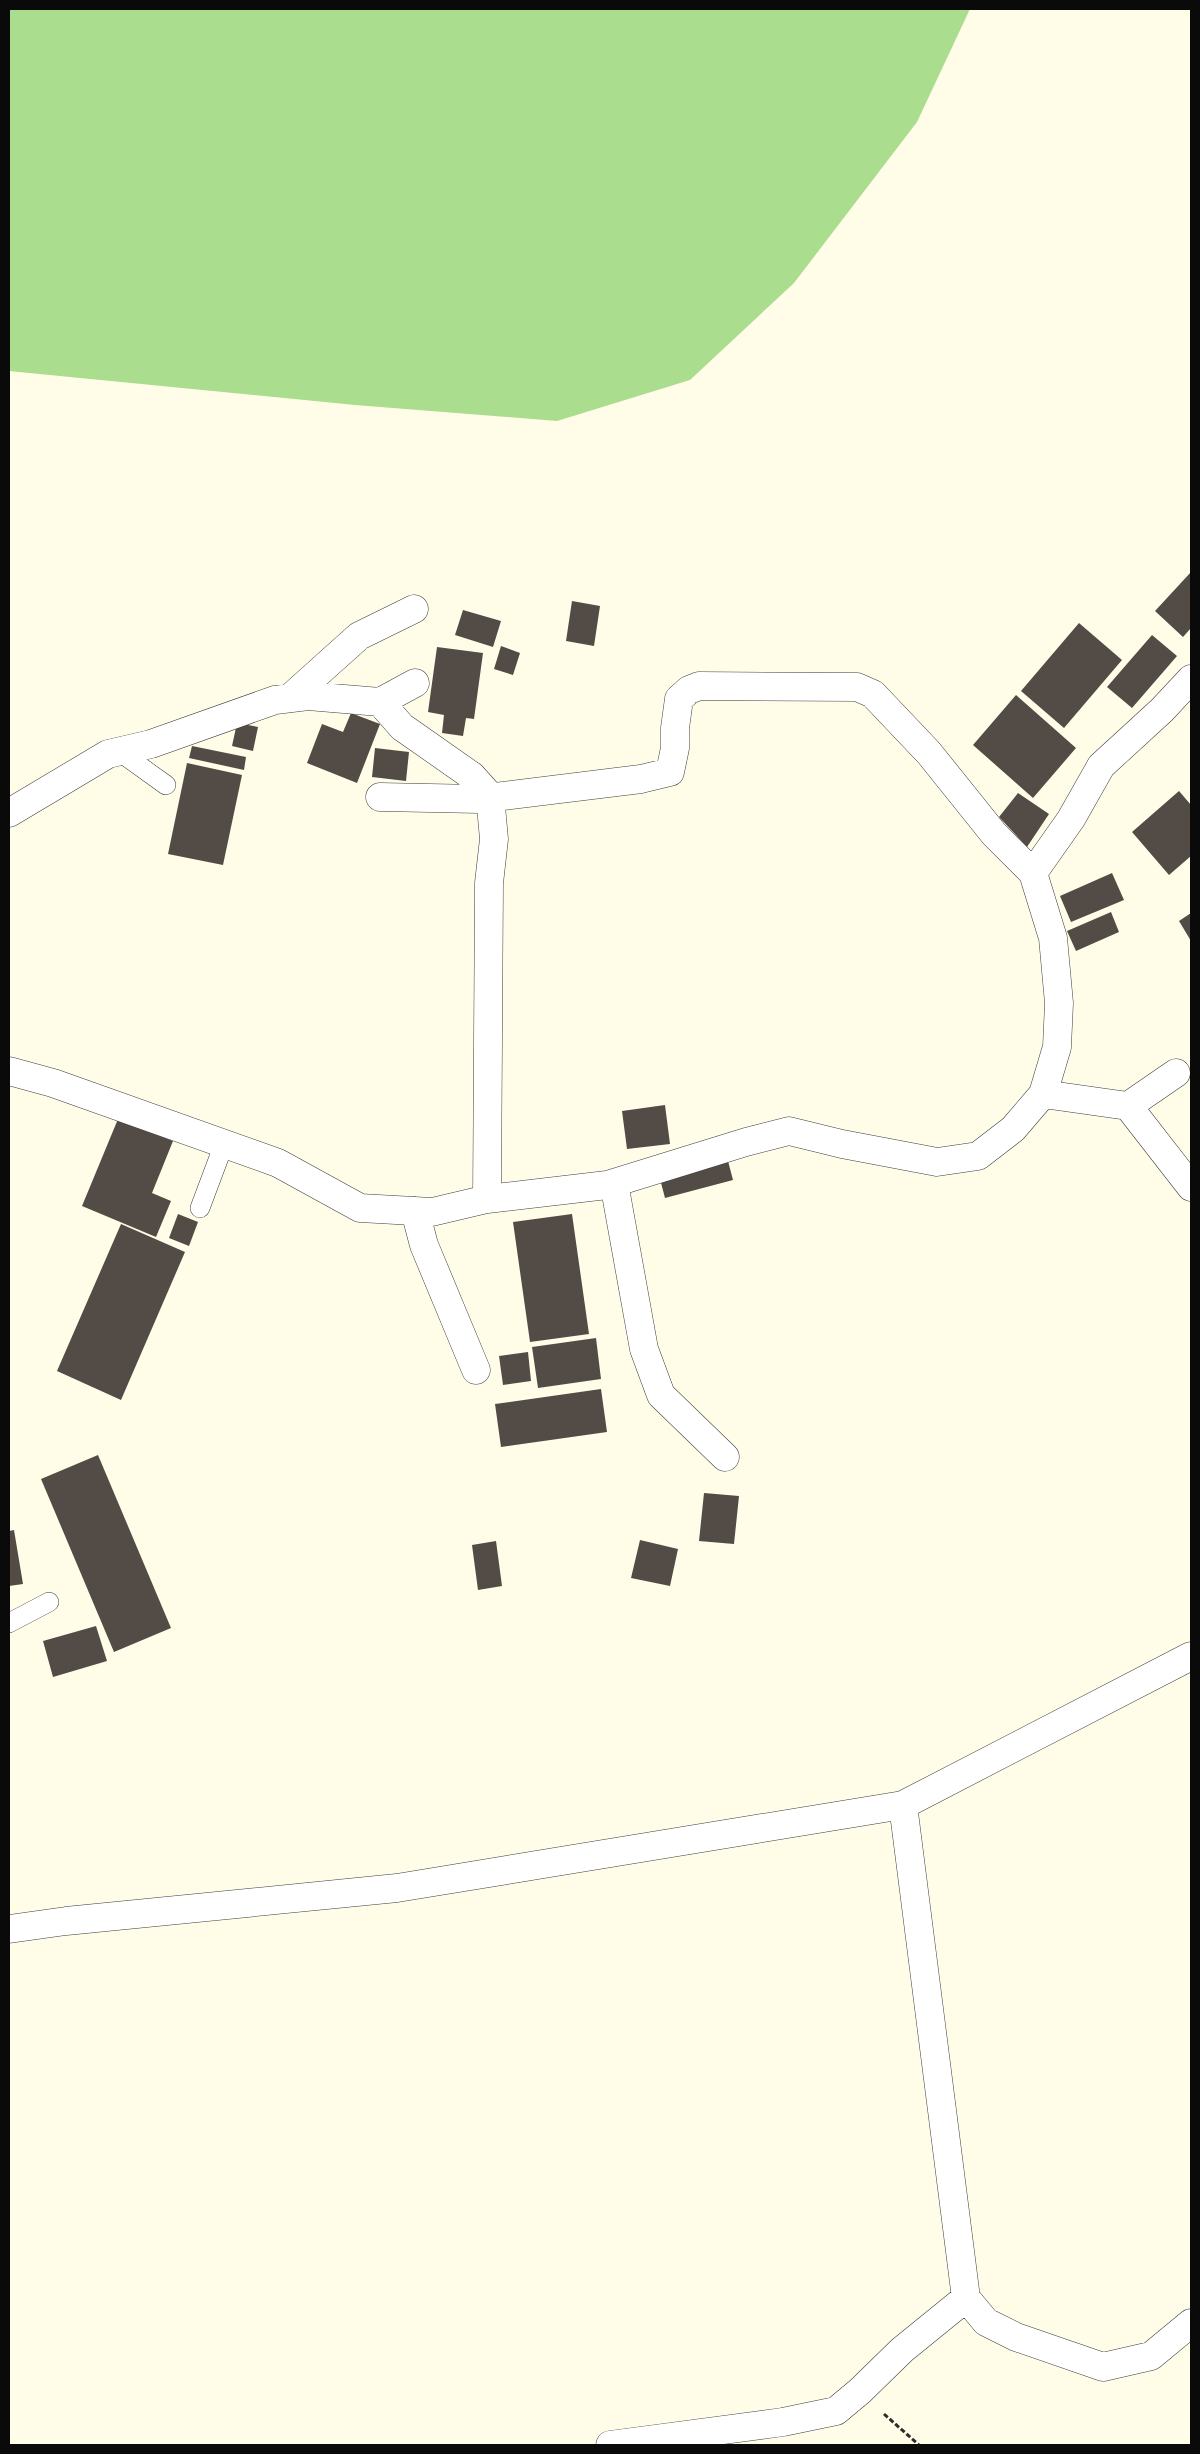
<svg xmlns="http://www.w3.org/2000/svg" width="1200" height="2454" font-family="Spectral,serif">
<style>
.forest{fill:#aadd8d}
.building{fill:#534c46}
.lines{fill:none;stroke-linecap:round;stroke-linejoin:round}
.lane-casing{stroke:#3d3d3d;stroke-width:20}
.street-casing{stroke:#3d3d3d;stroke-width:29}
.path{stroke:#2c2c2c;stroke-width:3;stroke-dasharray:5 2.5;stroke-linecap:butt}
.lane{stroke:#fff;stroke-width:19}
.street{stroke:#fff;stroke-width:28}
</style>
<rect width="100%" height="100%" fill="#fffde7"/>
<path class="forest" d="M 9,9 L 970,9 L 917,122 L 794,283 L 690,380 L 557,421 L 355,405 L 9,371 Z"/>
<path class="building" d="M 1191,572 L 1191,628 L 1183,637 L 1155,611 Z
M 572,601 L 600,606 L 594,646 L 566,641 Z
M 463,610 L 501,621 L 493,647 L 455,635 Z
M 1079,623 L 1122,660 L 1064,728 L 1021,691 Z
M 1152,635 L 1177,656 L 1132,708 L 1107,687 Z
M 501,646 L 520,653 L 513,675 L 494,669 Z
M 437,647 L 483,653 L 474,719 L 466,718 L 463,736 L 442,733 L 444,715 L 428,712 Z
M 1016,695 L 1076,748 L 1033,798 L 973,745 Z
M 351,713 L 380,724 L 357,783 L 307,763 L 322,724 L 343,732 Z
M 237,723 L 258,727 L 253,751 L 232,746 Z
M 192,746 L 246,757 L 244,770 L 189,758 Z
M 375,748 L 409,752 L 406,781 L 372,777 Z
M 187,763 L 242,775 L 223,865 L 168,854 Z
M 1179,791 L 1191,805 L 1191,856 L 1169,875 L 1132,832 Z
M 1018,793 L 1049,814 L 1027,847 L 999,817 Z
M 1112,873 L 1124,900 L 1071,922 L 1060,896 Z
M 1111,912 L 1119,932 L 1076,951 L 1067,931 Z
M 1191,913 L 1191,941 L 1179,921 Z
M 665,1105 L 670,1144 L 627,1149 L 622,1111 Z
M 118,1119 L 173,1141 L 152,1193 L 171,1201 L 156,1237 L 82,1206 Z
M 728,1161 L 733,1180 L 665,1198 L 660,1179 Z
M 178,1214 L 198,1222 L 189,1246 L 169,1238 Z
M 572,1214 L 589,1334 L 530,1342 L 513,1222 Z
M 121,1224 L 185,1252 L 121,1400 L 57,1371 Z
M 596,1338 L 601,1379 L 538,1388 L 532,1347 Z
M 528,1352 L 531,1381 L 503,1385 L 499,1356 Z
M 601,1389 L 607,1432 L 501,1447 L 495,1404 Z
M 98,1455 L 171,1628 L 114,1652 L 41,1479 Z
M 704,1493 L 739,1496 L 734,1544 L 699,1541 Z
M 14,1530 L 23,1584 L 9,1586 L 9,1531 Z
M 640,1540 L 678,1549 L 670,1586 L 631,1578 Z
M 496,1541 L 502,1586 L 478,1590 L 472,1545 Z
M 96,1626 L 107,1661 L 53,1677 L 43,1641 Z"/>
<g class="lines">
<defs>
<path id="lane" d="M 120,752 L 166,785
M 200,1208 L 224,1144
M 9,1623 L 49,1602"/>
<path id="street" d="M 290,698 L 359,636 L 414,609
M 380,702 L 402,727 L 472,776 L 490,796 L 494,839 L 489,883 L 487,1199
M 380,797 L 479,799 L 641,779 L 670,772 L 675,748 L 675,728 L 679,699 L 689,690 L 699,686 L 857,687 L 873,694 L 929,753 L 994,834 L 1033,873
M 9,813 L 108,754 L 151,744 L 275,700 L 308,696 L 380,702 L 415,683
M 9,1071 L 53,1083 L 278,1163 L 360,1208 L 432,1212 L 487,1199 L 607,1185 L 746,1142 L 789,1131 L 842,1144 L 937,1162 L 978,1156 L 1013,1129 L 1043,1094 L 1057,1047 L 1059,1003 L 1053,938 L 1033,873 L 1071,819 L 1101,766 L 1162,710 L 1191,679
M 1043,1094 L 1128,1106 L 1191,1187
M 1128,1106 L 1176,1073
M 614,1183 L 644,1349 L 661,1395 L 725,1457
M 415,1211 L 424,1245 L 476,1370
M 9,1929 L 66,1921 L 397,1888 L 903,1805
M 966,2298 L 986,2322 L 1016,2337 L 1103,2367 L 1151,2356 L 1191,2323
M 610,2445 L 783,2422 L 836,2411 L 860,2391 L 902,2350 L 966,2298 L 903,1805 L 1191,1656"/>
</defs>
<use href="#lane" class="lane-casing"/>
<use href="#street" class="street-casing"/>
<path class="path" d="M 884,2414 L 919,2445"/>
<use href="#lane" class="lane"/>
<use href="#street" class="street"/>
</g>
<rect width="1200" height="2454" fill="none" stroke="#0a0a0a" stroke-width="20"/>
</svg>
